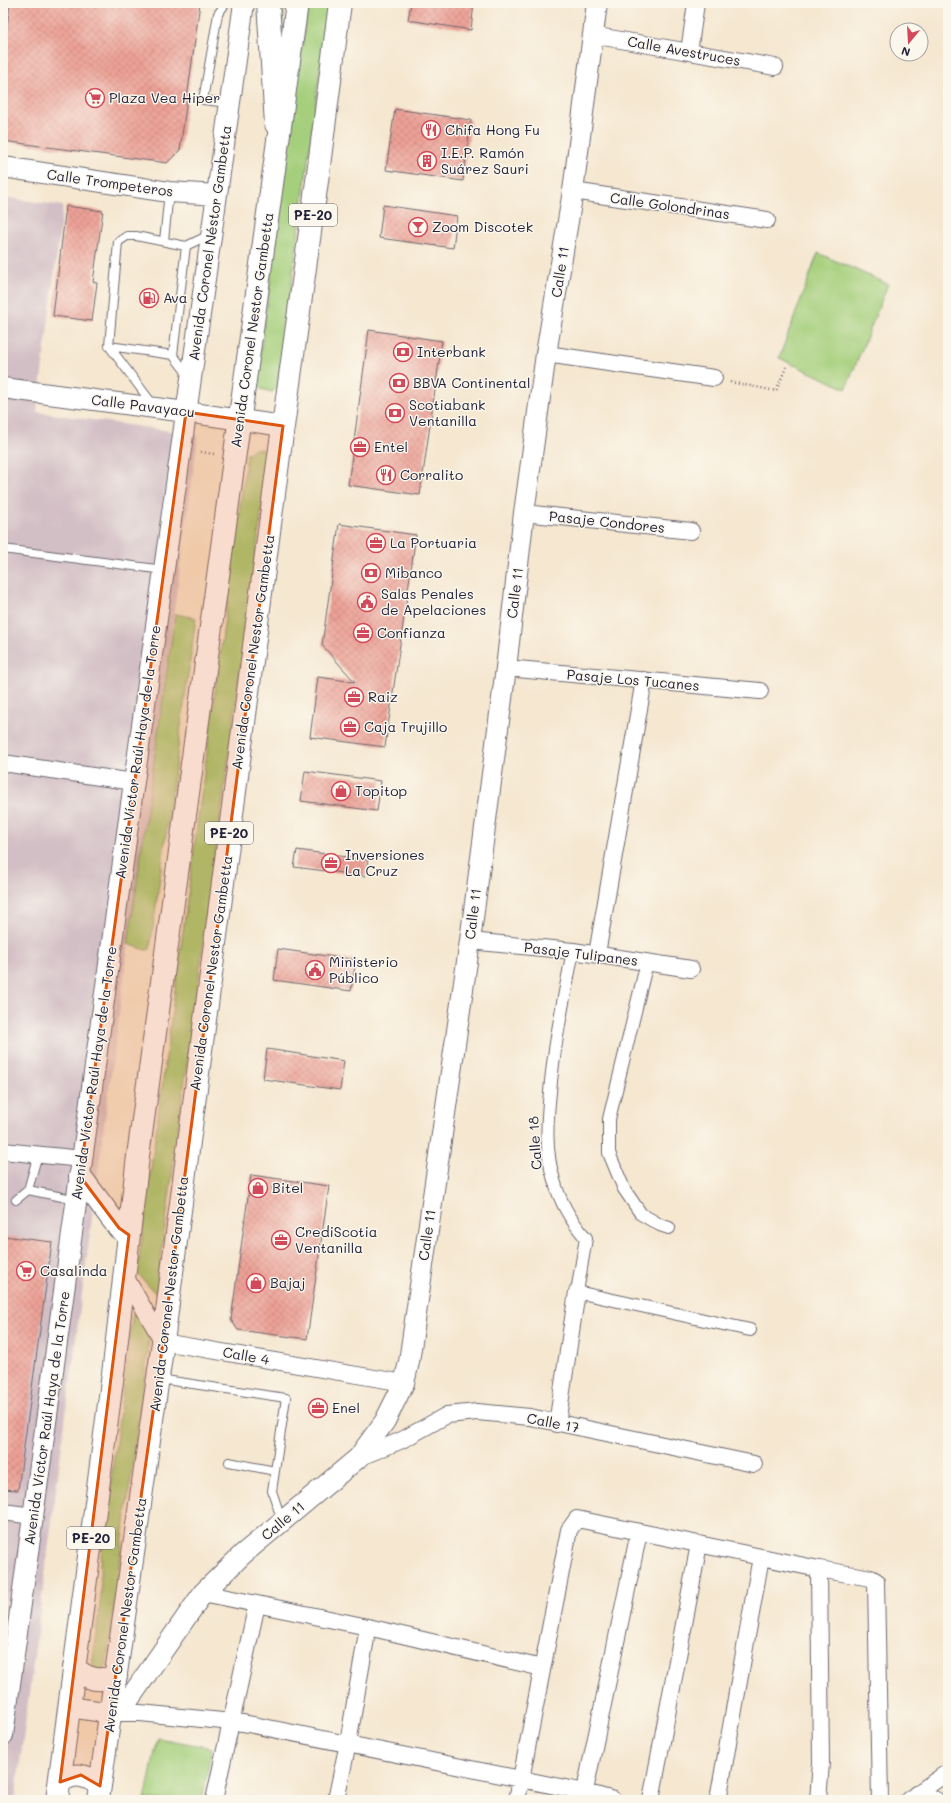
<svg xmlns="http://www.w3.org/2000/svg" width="951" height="1803" font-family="Mali,sans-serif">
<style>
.industrial{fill:#d2bec5}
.green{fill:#a5cf7b;stroke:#64785b}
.building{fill:url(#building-cross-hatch)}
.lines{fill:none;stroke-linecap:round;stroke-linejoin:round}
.service-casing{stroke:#6c676f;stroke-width:10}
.pedestrian-casing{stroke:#6c676f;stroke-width:14}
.minor-casing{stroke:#6c676f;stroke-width:18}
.tertiary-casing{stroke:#6c676f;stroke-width:22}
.secondary-casing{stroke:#6c676f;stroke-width:24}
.trunk-casing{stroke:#6c676f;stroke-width:24}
.path{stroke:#6c676f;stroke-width:2.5;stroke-dasharray:1 3;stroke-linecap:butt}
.service{stroke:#fff;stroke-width:8}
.pedestrian{stroke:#fff;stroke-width:12}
.minor{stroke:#fff;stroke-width:16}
.tertiary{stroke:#fff;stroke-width:20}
.secondary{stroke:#fff;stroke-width:22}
.trunk{stroke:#fff;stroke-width:22}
.marked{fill:#de560e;fill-opacity:0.2;stroke:#de560e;stroke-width:3;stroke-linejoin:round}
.labels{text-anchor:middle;stroke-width:3;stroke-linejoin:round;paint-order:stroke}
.shield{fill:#fbf7ec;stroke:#636270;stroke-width:1}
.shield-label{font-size:13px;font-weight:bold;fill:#22223b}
.street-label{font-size:14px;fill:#22223b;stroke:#fbf7ec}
.poi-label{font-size:14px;fill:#22223b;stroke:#fbf7ec;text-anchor:start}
</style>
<defs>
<pattern id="building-cross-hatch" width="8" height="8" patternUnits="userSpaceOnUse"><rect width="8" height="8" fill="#eda196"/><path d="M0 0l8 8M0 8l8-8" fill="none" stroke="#cb8a82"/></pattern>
</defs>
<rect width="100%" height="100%" fill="#fbf7ec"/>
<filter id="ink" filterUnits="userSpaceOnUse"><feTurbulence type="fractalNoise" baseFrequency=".025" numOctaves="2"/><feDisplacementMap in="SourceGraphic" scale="8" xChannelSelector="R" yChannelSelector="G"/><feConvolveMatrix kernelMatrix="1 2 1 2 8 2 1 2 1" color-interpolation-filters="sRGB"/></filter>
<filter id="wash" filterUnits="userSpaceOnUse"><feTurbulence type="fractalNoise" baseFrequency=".012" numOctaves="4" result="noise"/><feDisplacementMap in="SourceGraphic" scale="16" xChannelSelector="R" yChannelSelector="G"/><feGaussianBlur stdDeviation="0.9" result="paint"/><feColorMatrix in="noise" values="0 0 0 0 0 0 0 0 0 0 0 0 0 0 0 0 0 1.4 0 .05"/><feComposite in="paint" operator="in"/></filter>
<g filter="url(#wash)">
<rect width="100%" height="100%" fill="#f5e7d0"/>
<path class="industrial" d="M 3,197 L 63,206 L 37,412 L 198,435 L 129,938 L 15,1800 L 3,1800 Z"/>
<path class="green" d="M 278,3 L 285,3 L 282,22 L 279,15 Z
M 308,3 L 329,3 L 278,387 L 272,392 L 261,389 L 256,384 Z
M 818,253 L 888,284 L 846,389 L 779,358 Z
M 254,449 L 262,449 L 267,456 L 268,464 L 156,1294 L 137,1273 L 247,454 Z
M 175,614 L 196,618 L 150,949 L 146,950 L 128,944 Z
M 133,1313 L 144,1314 L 151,1326 L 106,1666 L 101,1671 L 92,1667 L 101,1595 L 100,1564 Z
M 158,1738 L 212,1748 L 202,1800 L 145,1800 Z"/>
<g id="blocks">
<path class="building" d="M 10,3 L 200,3 L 180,150 L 167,163 L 3,141 L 3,56 Z
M 411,3 L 474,3 L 471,30 L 408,20 Z
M 395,109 L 471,120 L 463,181 L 386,170 Z
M 383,205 L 457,216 L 453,248 L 379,238 Z
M 66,206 L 103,211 L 93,282 L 97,283 L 92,321 L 53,316 Z
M 369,330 L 442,341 L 420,495 L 348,485 Z
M 339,524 L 416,535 L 385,747 L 310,737 L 318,677 L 355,682 L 322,645 Z
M 305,771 L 381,781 L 377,811 L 301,801 Z
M 297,850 L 368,860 L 365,876 L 294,867 Z
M 278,949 L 356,960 L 351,991 L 274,980 Z
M 267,1049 L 344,1061 L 340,1090 L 263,1079 Z
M 251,1175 L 329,1186 L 307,1339 L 238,1330 L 231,1320 Z
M 3,1236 L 52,1242 L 18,1490 L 3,1489 Z"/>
</g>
</g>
<g filter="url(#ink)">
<use href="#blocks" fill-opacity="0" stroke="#6c676f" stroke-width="1"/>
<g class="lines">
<defs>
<path id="service" d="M 226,3 L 218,14 L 203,100 L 229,103
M 164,241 L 169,192
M 109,346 L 154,406
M 173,355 L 109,346 L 118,242 L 127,236 L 136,236 L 186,246
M 189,376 L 173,355 L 186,246 L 209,235
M 3,549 L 164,570
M 28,1190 L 77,1200
M 16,1200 L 28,1190 L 38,1154
M 159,1379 L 286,1398 L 272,1491 L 282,1521
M 229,1462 L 275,1471"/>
<path id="pedestrian" d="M 573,951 C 564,998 554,1044 550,1092 C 547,1121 545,1152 554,1180 C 560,1202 571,1221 586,1238 L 577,1292 L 750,1330
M 647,962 L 609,1119 L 609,1153 L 624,1189 L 641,1214 L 660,1225 L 669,1228"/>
<path id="minor" d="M 592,35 L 775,67
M 689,52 L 696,3
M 573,191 L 767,220
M 546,354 L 714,378
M 524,513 L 691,531
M 506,668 L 760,691
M 3,763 L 134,782
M 470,941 L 573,951 L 691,969
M 597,954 L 644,680
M 3,1151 L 82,1159
M 125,1276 L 163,1342 L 404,1383
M 557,1424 L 577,1292
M 358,1458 L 402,1440 L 447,1415 L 477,1412 L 530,1417 L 754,1464
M 3,1512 L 33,1516
M 203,1593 L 368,1627 L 542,1668
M 111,1713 L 140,1713 L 243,1723 L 585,1792 L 613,1800
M 916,1794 L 936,1800
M 214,1800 L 257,1604
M 336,1800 L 348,1743 L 368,1627
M 517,1800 L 569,1530 L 577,1519 L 819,1569 L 871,1578 L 876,1581 L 880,1800
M 583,1800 L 639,1532
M 651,1800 L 699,1544
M 718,1800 L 761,1557
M 818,1800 L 821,1763 L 819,1569
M 908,1800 L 948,1772"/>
<path id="tertiary" d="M 3,167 L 169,192 L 217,195
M 3,388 L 186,412 L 283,426
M 69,1707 L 111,1713 L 130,1698 L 203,1593 L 243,1554 L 358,1458 L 385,1421 L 404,1383 L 409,1362 L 470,941 L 506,668 L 524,513 L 546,354 L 573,191 L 597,3
M 3,1735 L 134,782 L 244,3"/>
<path id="secondary" d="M 268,3 L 276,124"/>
<path id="trunk" d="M 80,1176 L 119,1228 L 129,1235
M 74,1667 C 87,1680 99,1682 116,1676
M 60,1782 C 74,1772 87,1774 100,1786
M 57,1800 L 114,1366 L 138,1156 L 297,3
M 98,1800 L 163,1342 L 176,1241 L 278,463 L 317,181 L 340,3"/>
</defs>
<use href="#service" class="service-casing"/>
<use href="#pedestrian" class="pedestrian-casing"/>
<use href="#minor" class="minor-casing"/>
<use href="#tertiary" class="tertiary-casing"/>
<use href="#secondary" class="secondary-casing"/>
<use href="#trunk" class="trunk-casing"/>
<path class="path" d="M 730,382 L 776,391 L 787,365
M 201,452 L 214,454"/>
<use href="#service" class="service"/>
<use href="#pedestrian" class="pedestrian"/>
<use href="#minor" class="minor"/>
<use href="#tertiary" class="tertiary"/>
<use href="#secondary" class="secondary"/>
<use href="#trunk" class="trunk"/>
</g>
</g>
<path class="marked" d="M 186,412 L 283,426 L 163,1342 L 100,1786 L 81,1775 L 60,1782 L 129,1235 L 119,1228 L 80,1176 Z"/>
<defs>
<symbol id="supermarket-ring" viewBox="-11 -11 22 22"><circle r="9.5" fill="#fbf7ec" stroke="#d1495b" stroke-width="1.5"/><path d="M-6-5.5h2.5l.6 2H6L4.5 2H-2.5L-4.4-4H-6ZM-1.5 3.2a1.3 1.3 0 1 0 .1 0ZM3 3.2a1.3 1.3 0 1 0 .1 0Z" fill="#d1495b"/></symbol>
<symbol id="restaurant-ring" viewBox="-11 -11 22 22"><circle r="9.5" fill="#fbf7ec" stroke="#d1495b" stroke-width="1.5"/><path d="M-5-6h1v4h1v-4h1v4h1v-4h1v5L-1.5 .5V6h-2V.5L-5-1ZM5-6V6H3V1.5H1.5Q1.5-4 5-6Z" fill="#d1495b"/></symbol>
<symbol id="building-ring" viewBox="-11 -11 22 22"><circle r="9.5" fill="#fbf7ec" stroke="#d1495b" stroke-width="1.5"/><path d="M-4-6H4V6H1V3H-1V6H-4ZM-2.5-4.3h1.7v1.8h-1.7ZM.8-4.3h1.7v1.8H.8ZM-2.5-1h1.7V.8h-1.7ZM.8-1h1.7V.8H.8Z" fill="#d1495b"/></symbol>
<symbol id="bar-ring" viewBox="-11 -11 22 22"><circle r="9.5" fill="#fbf7ec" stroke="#d1495b" stroke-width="1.5"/><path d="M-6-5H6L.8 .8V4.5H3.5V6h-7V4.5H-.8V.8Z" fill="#d1495b"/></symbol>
<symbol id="fuel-ring" viewBox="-11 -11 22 22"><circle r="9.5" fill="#fbf7ec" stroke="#d1495b" stroke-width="1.5"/><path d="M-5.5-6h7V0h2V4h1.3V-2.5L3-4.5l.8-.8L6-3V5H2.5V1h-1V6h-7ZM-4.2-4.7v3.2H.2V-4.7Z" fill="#d1495b"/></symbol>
<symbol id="bank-ring" viewBox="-11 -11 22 22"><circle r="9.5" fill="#fbf7ec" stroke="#d1495b" stroke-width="1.5"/><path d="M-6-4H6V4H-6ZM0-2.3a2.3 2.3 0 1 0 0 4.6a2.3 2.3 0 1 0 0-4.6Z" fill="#d1495b"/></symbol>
<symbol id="office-ring" viewBox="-11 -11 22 22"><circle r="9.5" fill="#fbf7ec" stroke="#d1495b" stroke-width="1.5"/><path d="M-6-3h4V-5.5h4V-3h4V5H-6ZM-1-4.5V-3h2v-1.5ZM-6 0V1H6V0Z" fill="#d1495b"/></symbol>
<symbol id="civic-ring" viewBox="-11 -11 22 22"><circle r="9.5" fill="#fbf7ec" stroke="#d1495b" stroke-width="1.5"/><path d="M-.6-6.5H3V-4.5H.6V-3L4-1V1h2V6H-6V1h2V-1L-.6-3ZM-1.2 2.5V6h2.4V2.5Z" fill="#d1495b"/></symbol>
<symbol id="shop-ring" viewBox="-11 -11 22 22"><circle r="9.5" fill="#fbf7ec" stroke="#d1495b" stroke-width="1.5"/><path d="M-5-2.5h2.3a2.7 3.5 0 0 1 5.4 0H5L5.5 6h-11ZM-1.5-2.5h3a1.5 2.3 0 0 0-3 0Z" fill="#d1495b"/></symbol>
</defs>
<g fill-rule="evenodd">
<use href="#supermarket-ring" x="84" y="87" width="22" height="22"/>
<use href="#restaurant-ring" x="420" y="119" width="22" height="22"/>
<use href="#building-ring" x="416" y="150" width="22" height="22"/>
<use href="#bar-ring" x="407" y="216" width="22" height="22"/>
<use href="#fuel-ring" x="138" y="287" width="22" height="22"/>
<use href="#bank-ring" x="392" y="341" width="22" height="22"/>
<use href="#bank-ring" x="388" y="372" width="22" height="22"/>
<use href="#bank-ring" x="384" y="402" width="22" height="22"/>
<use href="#office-ring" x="349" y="436" width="22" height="22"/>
<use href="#restaurant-ring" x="375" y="464" width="22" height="22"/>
<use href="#office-ring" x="365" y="532" width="22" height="22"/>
<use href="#bank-ring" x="360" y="562" width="22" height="22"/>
<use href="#civic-ring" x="356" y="591" width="22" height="22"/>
<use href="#office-ring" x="352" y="622" width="22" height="22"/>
<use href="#office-ring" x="343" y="686" width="22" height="22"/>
<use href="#office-ring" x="339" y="716" width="22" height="22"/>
<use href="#shop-ring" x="330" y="780" width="22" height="22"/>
<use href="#office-ring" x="320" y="852" width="22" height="22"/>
<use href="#civic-ring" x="304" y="959" width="22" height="22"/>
<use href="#shop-ring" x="247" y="1177" width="22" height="22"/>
<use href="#office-ring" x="270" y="1229" width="22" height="22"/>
<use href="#supermarket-ring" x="15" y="1260" width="22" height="22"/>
<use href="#shop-ring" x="245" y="1272" width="22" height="22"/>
<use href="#office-ring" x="307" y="1397" width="22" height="22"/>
</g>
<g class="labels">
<g class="shield">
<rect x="289" y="204" width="48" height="22" rx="3"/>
<rect x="205" y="822" width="48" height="22" rx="3"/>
<rect x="67" y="1527" width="48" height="22" rx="3"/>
</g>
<g class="shield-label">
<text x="313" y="220">PE-20</text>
<text x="229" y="838">PE-20</text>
<text x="91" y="1543">PE-20</text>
</g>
<g class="street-label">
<text transform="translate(684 51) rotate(10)" y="5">Calle Avestruces</text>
<text transform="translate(110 183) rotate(8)" y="5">Calle Trompeteros</text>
<text transform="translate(670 206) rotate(8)" y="5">Calle Golondrinas</text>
<text transform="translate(210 243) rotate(-82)" y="5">Avenida Coronel Néstor Gambetta</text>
<text transform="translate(560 272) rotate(-81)" y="5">Calle 11</text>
<text transform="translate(252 330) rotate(-82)" y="5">Avenida Coronel Nestor Gambetta</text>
<text transform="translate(143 406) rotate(7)" y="5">Calle Pavayacu</text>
<text transform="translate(607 522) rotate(6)" y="5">Pasaje Condores</text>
<text transform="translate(515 593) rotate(-83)" y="5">Calle 11</text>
<text transform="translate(253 652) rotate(-82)" y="5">Avenida Coronel Nestor Gambetta</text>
<text transform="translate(633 680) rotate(5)" y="5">Pasaje Los Tucanes</text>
<text transform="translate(138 752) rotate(-82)" y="5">Avenida Víctor Raúl Haya de la Torre</text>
<text transform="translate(473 914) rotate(-83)" y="5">Calle 11</text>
<text transform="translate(581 954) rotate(7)" y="5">Pasaje Tulipanes</text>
<text transform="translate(211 973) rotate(-82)" y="5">Avenida Coronel Nestor Gambetta</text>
<text transform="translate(94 1073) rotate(-82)" y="5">Avenida Víctor Raúl Haya de la Torre</text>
<text transform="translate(535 1143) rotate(-94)" y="5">Calle 18</text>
<text transform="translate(427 1235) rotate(-82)" y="5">Calle 11</text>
<text transform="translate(169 1294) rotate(-83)" y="5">Avenida Coronel Nestor Gambetta</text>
<text transform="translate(246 1356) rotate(10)" y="5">Calle 4</text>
<text transform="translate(47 1418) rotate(-82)" y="5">Avenida Víctor Raúl Haya de la Torre</text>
<text transform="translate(553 1423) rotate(11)" y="5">Calle 17</text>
<text transform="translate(283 1521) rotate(-40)" y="5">Calle 11</text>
<text transform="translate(125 1615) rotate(-82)" y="5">Avenida Coronel Nestor Gambetta</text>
</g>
<g class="poi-label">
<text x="109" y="103">Plaza Vea Hiper</text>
<text x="445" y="135">Chifa Hong Fu</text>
<text x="441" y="158">I.E.P. Ramón<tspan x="441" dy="16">Suárez Sauri</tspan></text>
<text x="432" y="232">Zoom Discotek</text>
<text x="163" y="303">Ava</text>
<text x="417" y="357">Interbank</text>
<text x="413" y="388">BBVA Continental</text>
<text x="409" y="410">Scotiabank<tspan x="409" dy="16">Ventanilla</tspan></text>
<text x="374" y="452">Entel</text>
<text x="400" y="480">Corralito</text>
<text x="390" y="548">La Portuaria</text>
<text x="385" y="578">Mibanco</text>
<text x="381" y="599">Salas Penales<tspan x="381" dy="16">de Apelaciones</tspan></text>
<text x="377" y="638">Confianza</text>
<text x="368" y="702">Raiz</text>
<text x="364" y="732">Caja Trujillo</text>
<text x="355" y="796">Topitop</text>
<text x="345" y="860">Inversiones<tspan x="345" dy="16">La Cruz</tspan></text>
<text x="329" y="967">Ministerio<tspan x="329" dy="16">Público</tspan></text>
<text x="272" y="1193">Bitel</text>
<text x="295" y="1237">CrediScotia<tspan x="295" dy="16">Ventanilla</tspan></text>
<text x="40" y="1276">Casalinda</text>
<text x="270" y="1288">Bajaj</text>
<text x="332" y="1413">Enel</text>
</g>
</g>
<rect width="951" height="1803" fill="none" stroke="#fbf7ec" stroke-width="16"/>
<g transform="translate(909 42) rotate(198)"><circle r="19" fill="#fbf7ec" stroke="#a4a2a5"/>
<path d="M0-3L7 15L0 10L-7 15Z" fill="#d1495b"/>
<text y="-6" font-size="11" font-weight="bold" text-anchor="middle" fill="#22223b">N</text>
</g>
</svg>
